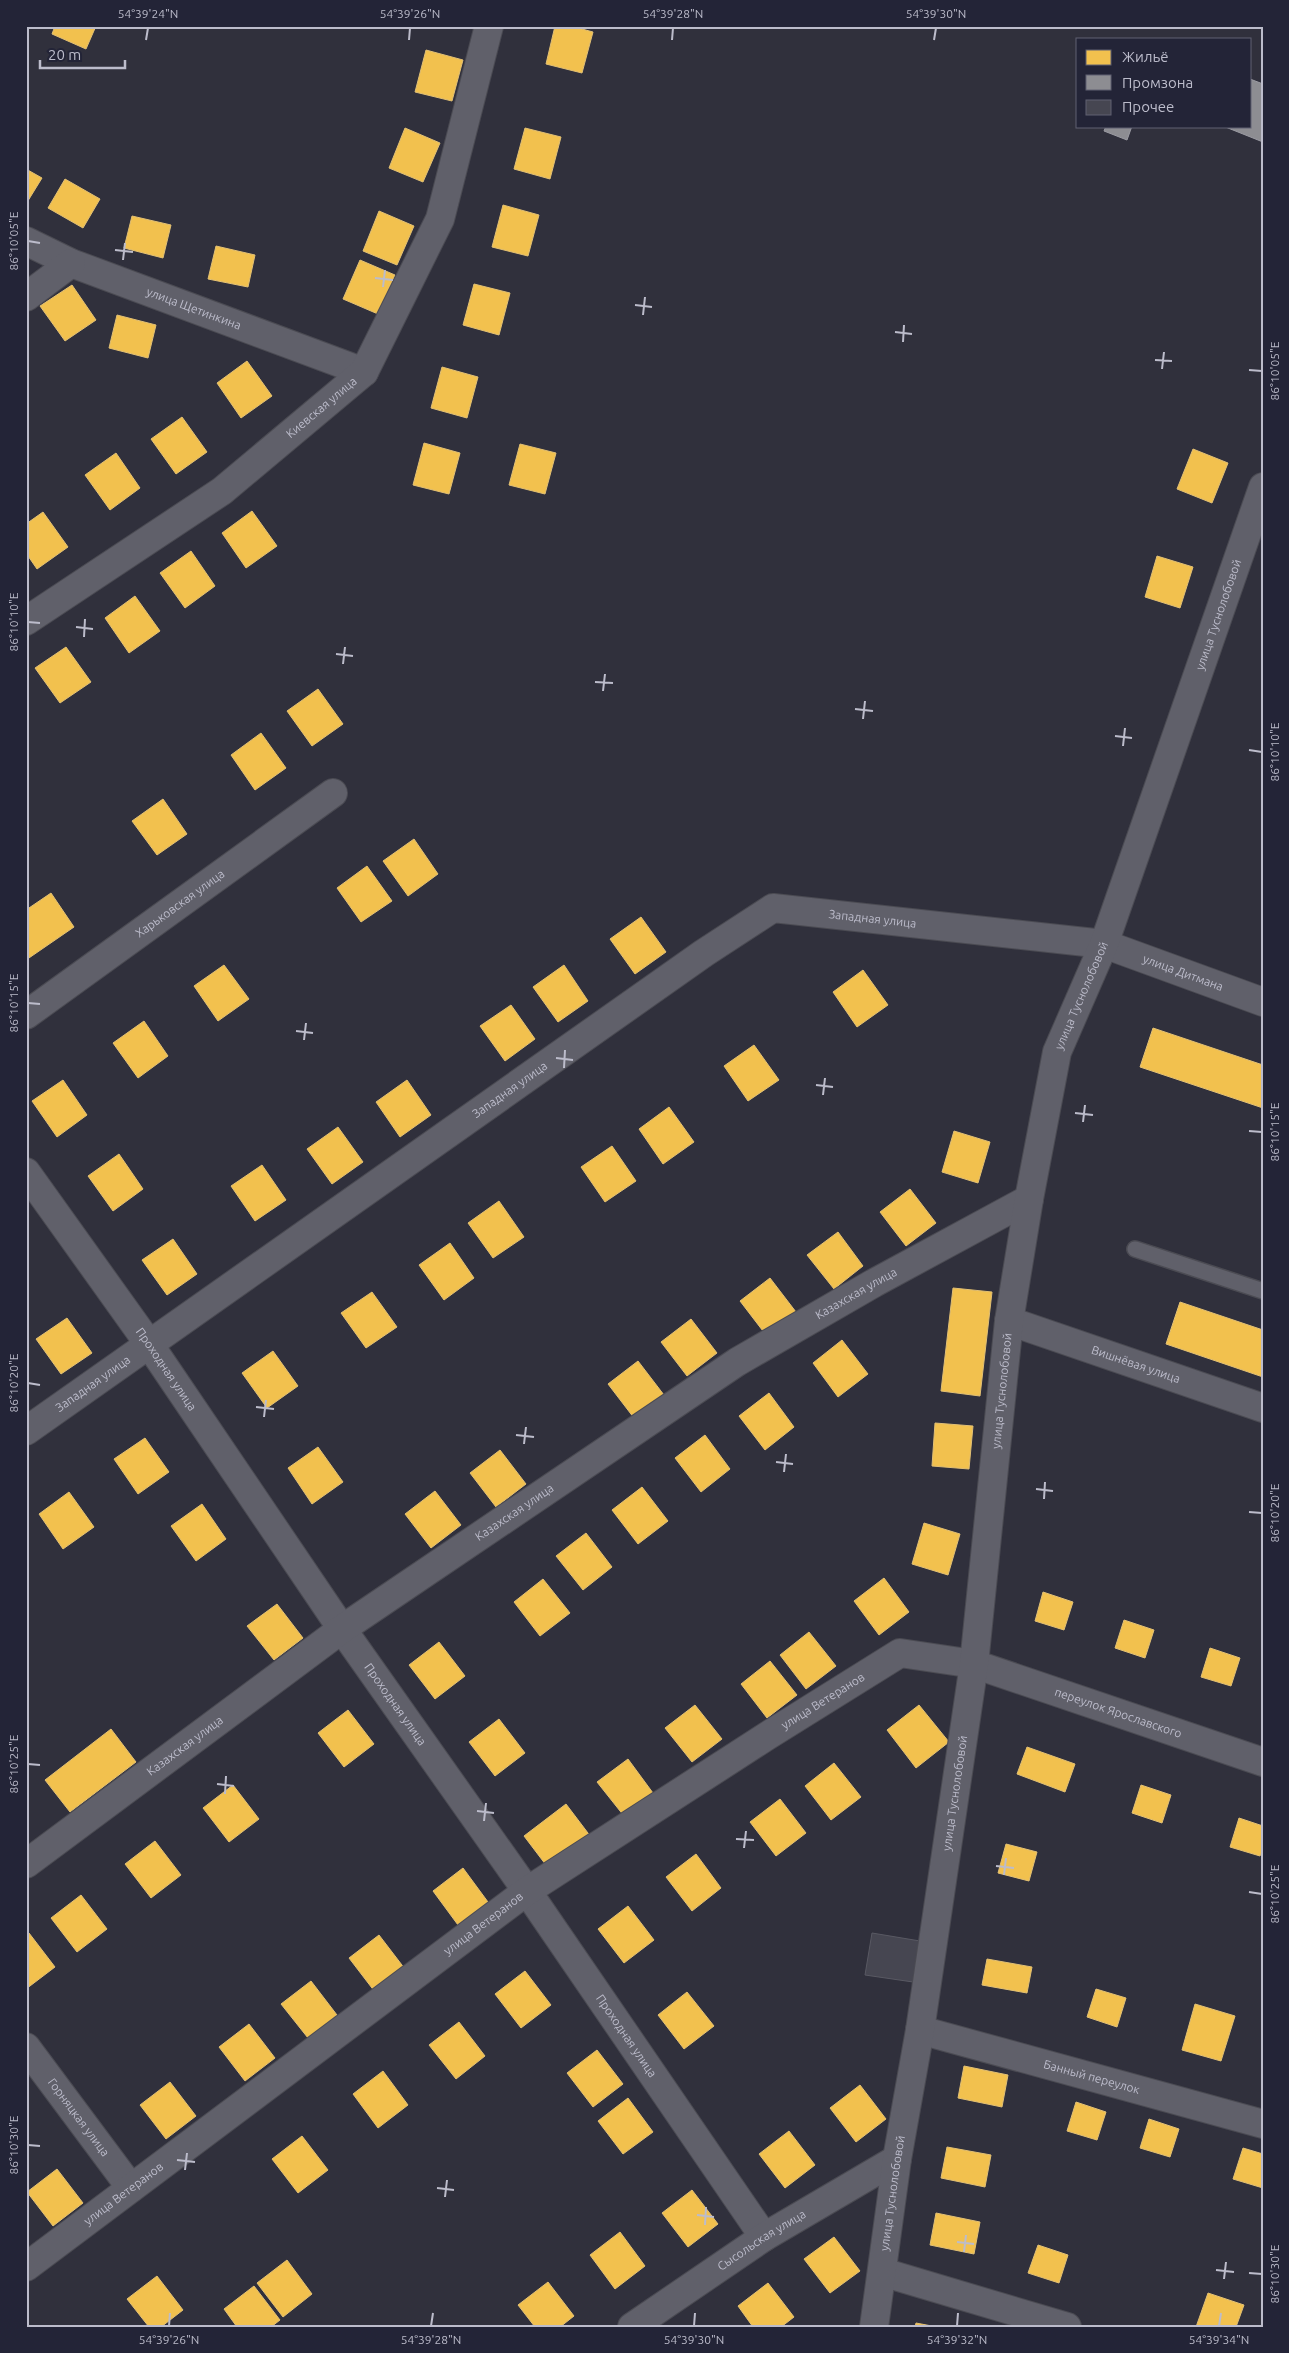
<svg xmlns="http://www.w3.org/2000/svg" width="1289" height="2353" font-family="Ubuntu,sans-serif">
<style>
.homes{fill:#f2c14e;stroke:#e2c074}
.industry{fill:#8d8d92;stroke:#9b9ba3}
.building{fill:#464651;stroke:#595963}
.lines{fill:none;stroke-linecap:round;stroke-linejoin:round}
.lane-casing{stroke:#4b4b53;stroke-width:18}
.street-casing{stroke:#4b4b53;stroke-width:30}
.lane{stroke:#60606a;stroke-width:15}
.street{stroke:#60606a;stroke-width:28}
.ticks{fill:none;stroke:#bcbccb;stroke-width:2}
.labels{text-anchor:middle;stroke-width:5;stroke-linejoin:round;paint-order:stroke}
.street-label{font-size:12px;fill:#bcbccb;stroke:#232437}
.neatline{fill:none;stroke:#bcbccb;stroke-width:2}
.ticks-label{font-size:12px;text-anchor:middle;fill:#bcbccb}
</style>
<rect width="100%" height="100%" fill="#30303c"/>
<path class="homes" d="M 55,26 L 96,26 L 86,49 L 52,34 Z
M 555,26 L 571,26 L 593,32 L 582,73 L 546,64 Z
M 426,50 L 463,60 L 452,101 L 415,92 Z
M 405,128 L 440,143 L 423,182 L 389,168 Z
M 525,128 L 561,137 L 550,179 L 514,169 Z
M 26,169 L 42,178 L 26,204 Z
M 65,179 L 100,199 L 83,228 L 48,208 Z
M 503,205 L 539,215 L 528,256 L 492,247 Z
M 379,211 L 414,226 L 397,265 L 363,251 Z
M 132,216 L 171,225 L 163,258 L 124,248 Z
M 216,246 L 255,255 L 248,287 L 208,279 Z
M 360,260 L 395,275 L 378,314 L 343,299 Z
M 474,284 L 510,293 L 499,335 L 463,325 Z
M 72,285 L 96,320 L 65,341 L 40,306 Z
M 117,315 L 156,325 L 148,358 L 109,348 Z
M 247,361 L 272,396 L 241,418 L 217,383 Z
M 442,367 L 478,377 L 467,418 L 431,408 Z
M 182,417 L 207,452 L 176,474 L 151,439 Z
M 424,443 L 460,453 L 449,494 L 413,485 Z
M 520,444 L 556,453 L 545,494 L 509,485 Z
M 1193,449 L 1228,463 L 1212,503 L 1177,489 Z
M 116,453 L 140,488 L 110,510 L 85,475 Z
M 252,511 L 277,546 L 246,568 L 222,533 Z
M 43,512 L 68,547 L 37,569 L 26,553 L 26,524 Z
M 191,551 L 215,586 L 185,608 L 160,573 Z
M 1157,556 L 1193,567 L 1180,608 L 1145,597 Z
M 135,596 L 160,631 L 129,653 L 105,618 Z
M 66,647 L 91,682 L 60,703 L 35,668 Z
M 318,689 L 343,724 L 312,746 L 287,711 Z
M 261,733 L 286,768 L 255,790 L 231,755 Z
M 163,799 L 187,834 L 157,855 L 132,821 Z
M 414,839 L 438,874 L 408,896 L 383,861 Z
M 367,866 L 392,901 L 361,922 L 337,888 Z
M 51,893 L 74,927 L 26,960 L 26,910 Z
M 641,917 L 666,952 L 635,974 L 610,939 Z
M 224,965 L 249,999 L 218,1021 L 194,986 Z
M 564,965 L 588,1001 L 558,1022 L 533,987 Z
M 863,970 L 888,1005 L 857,1027 L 833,992 Z
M 511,1005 L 535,1039 L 505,1061 L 480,1026 Z
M 144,1021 L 168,1056 L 138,1078 L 113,1043 Z
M 1153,1028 L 1263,1065 L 1263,1108 L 1140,1067 Z
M 754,1045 L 779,1080 L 748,1101 L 724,1066 Z
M 63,1080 L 87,1115 L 57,1137 L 32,1101 Z
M 407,1080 L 431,1115 L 400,1137 L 376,1102 Z
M 669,1107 L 694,1142 L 663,1164 L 639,1129 Z
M 338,1127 L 363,1162 L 332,1184 L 307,1149 Z
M 954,1131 L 990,1142 L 978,1183 L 942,1172 Z
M 612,1146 L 636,1181 L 605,1202 L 581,1167 Z
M 119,1154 L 143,1189 L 113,1211 L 88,1176 Z
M 262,1165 L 286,1200 L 255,1221 L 231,1186 Z
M 910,1189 L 936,1223 L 906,1246 L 880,1212 Z
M 499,1201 L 524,1237 L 493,1258 L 468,1223 Z
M 838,1232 L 863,1266 L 834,1289 L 807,1255 Z
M 173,1239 L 197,1274 L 167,1295 L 142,1260 Z
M 450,1243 L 474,1278 L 444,1300 L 419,1265 Z
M 770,1278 L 796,1312 L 766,1335 L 740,1301 Z
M 953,1288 L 992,1292 L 980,1396 L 941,1391 Z
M 372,1292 L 397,1327 L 366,1348 L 341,1313 Z
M 1180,1302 L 1263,1330 L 1263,1377 L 1166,1344 Z
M 67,1318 L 92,1353 L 61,1374 L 36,1339 Z
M 691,1319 L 717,1353 L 687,1376 L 661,1342 Z
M 842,1340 L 868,1374 L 838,1397 L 813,1363 Z
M 273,1351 L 298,1386 L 267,1408 L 242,1373 Z
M 638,1361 L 664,1395 L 634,1418 L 608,1384 Z
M 769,1393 L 794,1427 L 765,1450 L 739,1416 Z
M 935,1423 L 973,1426 L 969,1469 L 932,1466 Z
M 705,1435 L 730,1469 L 701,1492 L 675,1458 Z
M 145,1438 L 169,1472 L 138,1494 L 114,1459 Z
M 318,1447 L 343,1482 L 312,1504 L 288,1468 Z
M 500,1450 L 526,1484 L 496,1507 L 470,1473 Z
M 642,1487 L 668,1521 L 638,1544 L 612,1510 Z
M 435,1491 L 461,1525 L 431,1548 L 405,1514 Z
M 69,1492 L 94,1527 L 63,1549 L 39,1514 Z
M 202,1504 L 226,1539 L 196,1561 L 171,1526 Z
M 924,1523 L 960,1534 L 948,1575 L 912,1564 Z
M 586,1533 L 612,1567 L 583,1590 L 556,1556 Z
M 884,1578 L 909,1612 L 879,1635 L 854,1601 Z
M 543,1579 L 570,1613 L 540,1636 L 514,1602 Z
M 1043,1592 L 1073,1602 L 1064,1630 L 1035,1621 Z
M 277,1604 L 303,1638 L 274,1660 L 247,1626 Z
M 1124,1620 L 1154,1630 L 1145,1658 L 1115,1648 Z
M 809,1632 L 836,1666 L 806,1689 L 780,1655 Z
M 439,1642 L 465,1676 L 435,1699 L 409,1665 Z
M 1210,1648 L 1240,1658 L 1231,1686 L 1201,1677 Z
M 770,1661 L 797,1695 L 767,1718 L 741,1684 Z
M 695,1705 L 722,1739 L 692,1762 L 665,1728 Z
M 919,1705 L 949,1742 L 916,1768 L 887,1730 Z
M 348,1710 L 374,1744 L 344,1767 L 318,1733 Z
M 499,1719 L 525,1753 L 495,1776 L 469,1742 Z
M 111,1729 L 136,1762 L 70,1812 L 45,1780 Z
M 1027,1747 L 1075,1764 L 1065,1792 L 1017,1774 Z
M 628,1759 L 653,1793 L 624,1816 L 597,1782 Z
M 834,1763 L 861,1797 L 831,1820 L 805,1786 Z
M 233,1785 L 259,1819 L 229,1842 L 203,1808 Z
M 1141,1785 L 1171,1795 L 1162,1823 L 1132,1813 Z
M 780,1799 L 806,1833 L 776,1856 L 750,1822 Z
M 566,1804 L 591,1837 L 549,1869 L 524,1836 Z
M 1239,1818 L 1263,1826 L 1263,1849 L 1260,1856 L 1230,1847 Z
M 155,1841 L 181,1875 L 151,1898 L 125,1864 Z
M 1006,1844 L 1037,1852 L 1029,1881 L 998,1873 Z
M 696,1854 L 721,1888 L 692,1911 L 666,1877 Z
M 463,1868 L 488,1902 L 458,1925 L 433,1891 Z
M 81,1895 L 107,1929 L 77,1952 L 51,1918 Z
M 628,1906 L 654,1940 L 624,1963 L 598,1929 Z
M 29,1933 L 55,1967 L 26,1989 L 26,1935 Z
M 379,1935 L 405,1969 L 375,1992 L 349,1958 Z
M 987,1959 L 1032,1967 L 1027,1993 L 982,1985 Z
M 525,1971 L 551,2005 L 521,2028 L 495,1994 Z
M 311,1981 L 337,2015 L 308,2038 L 281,2004 Z
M 1096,1989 L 1126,1998 L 1117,2027 L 1087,2017 Z
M 687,1992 L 714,2026 L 684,2049 L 658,2015 Z
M 1195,2004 L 1235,2016 L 1221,2061 L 1182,2050 Z
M 459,2022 L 485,2056 L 456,2079 L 429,2045 Z
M 249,2024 L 275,2058 L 245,2081 L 219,2047 Z
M 597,2050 L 623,2084 L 593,2107 L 567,2073 Z
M 964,2066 L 1008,2075 L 1002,2107 L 958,2098 Z
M 383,2071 L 408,2105 L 378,2128 L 353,2094 Z
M 170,2082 L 196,2116 L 166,2139 L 140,2105 Z
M 860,2085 L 886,2119 L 856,2142 L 830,2108 Z
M 628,2098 L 653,2132 L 623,2154 L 598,2121 Z
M 1076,2102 L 1106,2112 L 1097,2140 L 1067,2131 Z
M 1149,2119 L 1179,2129 L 1170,2157 L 1140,2148 Z
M 789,2131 L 815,2165 L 785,2188 L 759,2154 Z
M 302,2136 L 328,2170 L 298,2193 L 272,2159 Z
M 947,2147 L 991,2155 L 985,2187 L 941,2178 Z
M 1243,2148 L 1263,2154 L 1263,2188 L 1233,2179 Z
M 57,2169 L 83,2203 L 53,2226 L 27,2192 Z
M 692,2190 L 718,2224 L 688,2247 L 662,2213 Z
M 936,2213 L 980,2222 L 974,2254 L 930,2245 Z
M 620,2232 L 645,2266 L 615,2289 L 590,2255 Z
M 834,2237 L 860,2271 L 830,2293 L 804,2259 Z
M 1038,2245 L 1068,2255 L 1059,2283 L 1028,2273 Z
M 287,2260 L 312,2294 L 283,2317 L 257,2283 Z
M 157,2276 L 183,2310 L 161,2327 L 149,2327 L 127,2299 Z
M 548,2282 L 574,2316 L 560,2327 L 535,2327 L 518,2305 Z
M 768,2283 L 794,2317 L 781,2327 L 753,2327 L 738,2306 Z
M 254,2286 L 280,2320 L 271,2327 L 237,2327 L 224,2309 Z
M 1208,2293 L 1244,2305 L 1236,2327 L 1196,2327 Z
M 916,2323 L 937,2327 L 915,2327 Z"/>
<path class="industry" d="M 1250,79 L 1263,84 L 1263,142 L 1223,126 L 1250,126 Z
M 1106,126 L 1132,126 L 1127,140 L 1104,131 Z"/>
<path class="building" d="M 872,1933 L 920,1941 L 913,1982 L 865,1975 Z"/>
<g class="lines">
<defs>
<path id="lane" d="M 1135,1249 L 1263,1291"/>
<g id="street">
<path id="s1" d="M 26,241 L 71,263 L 364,372"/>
<path d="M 26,297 L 71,263"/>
<path id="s2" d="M 26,621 L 222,491 L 364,372 L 440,219 L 489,26"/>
<path id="s3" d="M 26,1015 L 333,793"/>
<path id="s4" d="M 26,1172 L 149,1344 L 342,1629 L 527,1891 L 764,2237"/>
<path id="s5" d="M 1009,1321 L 1263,1408"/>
<path id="s6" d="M 26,1431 L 704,953 L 773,908 L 1104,944 L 1263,1002"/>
<path id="s7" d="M 26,1864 L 342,1629 L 737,1362 L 874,1283 L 1029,1199"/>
<path id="s8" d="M 920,2030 L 1263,2124"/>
<path id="s9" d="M 26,2047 L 131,2188"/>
<path id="s10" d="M 26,2267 L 527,1891 L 767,1736 L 900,1653 L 974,1664 L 1263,1762"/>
<path d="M 882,2272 L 1067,2327"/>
<path id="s11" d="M 632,2327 L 764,2237 L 897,2159"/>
<path id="s12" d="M 874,2327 L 897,2159 L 920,2030 L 974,1664 L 1009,1321 L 1029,1199 L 1057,1052 L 1104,944 L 1263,487"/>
</g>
</defs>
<use href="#lane" class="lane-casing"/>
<use href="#street" class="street-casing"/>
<use href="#lane" class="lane"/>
<use href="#street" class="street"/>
</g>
<path class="ticks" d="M 146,40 L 148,28M 409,40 L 410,28M 672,40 L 673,28M 934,40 L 936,28M 28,241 L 40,243M 115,250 L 133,252M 123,260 L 125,243M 375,278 L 393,280M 383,287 L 385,270M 635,305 L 652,307M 643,315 L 645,297M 895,332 L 912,334M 903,342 L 904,325M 1155,360 L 1172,361M 1162,369 L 1164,352M 1249,370 L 1262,371M 28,622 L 40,623M 76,627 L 93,629M 84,637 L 85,619M 336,654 L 353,656M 343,664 L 345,647M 595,682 L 613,683M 603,691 L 605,674M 855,709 L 873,711M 863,719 L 865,701M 1115,736 L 1132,738M 1123,746 L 1125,728M 1249,750 L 1262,752M 28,1003 L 40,1004M 296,1031 L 313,1033M 304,1040 L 306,1023M 556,1058 L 573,1060M 564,1068 L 565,1050M 816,1085 L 833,1087M 823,1095 L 825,1078M 1075,1113 L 1093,1115M 1083,1122 L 1085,1105M 1249,1131 L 1262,1132M 28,1383 L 40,1385M 256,1407 L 274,1409M 264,1417 L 266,1400M 516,1435 L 534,1437M 524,1444 L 526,1427M 776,1462 L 793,1464M 784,1472 L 786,1454M 1036,1489 L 1053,1491M 1044,1499 L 1045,1482M 1249,1512 L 1262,1513M 28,1764 L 40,1765M 217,1784 L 234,1786M 225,1794 L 226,1776M 477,1811 L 494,1813M 484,1821 L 486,1803M 736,1839 L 754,1840M 744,1848 L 746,1831M 996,1866 L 1014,1868M 1004,1875 L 1006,1858M 1249,1892 L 1262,1894M 28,2145 L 40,2146M 177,2160 L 195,2162M 185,2170 L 187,2153M 437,2188 L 454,2190M 445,2197 L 447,2180M 697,2215 L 714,2217M 705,2225 L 706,2207M 957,2242 L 974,2244M 964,2252 L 966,2235M 1216,2270 L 1234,2272M 1249,2273 L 1262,2274M 1224,2279 L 1226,2262M 169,2326 L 170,2313M 431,2326 L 433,2313M 694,2326 L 695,2313M 957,2326 L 958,2313M 1219,2326 L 1221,2313"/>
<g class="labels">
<g class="street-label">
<text dy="4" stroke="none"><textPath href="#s1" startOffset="181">улица Щетинкина</textPath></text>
<text dy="4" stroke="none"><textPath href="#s2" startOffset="365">Киевская улица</textPath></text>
<text dy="4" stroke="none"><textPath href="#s12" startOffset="1755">улица Туснолобовой</textPath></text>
<text dy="4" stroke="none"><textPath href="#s3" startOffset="190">Харьковская улица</textPath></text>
<text dy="4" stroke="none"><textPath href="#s6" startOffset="1012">Западная улица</textPath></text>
<text dy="4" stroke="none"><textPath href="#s6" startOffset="1329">улица Дитмана</textPath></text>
<text dy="4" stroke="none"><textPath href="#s12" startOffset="1350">улица Туснолобовой</textPath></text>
<text dy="4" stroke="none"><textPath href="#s6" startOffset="592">Западная улица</textPath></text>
<text dy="4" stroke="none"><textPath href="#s7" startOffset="1008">Казахская улица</textPath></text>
<text dy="4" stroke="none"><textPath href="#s5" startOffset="134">Вишнёвая улица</textPath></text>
<text dy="4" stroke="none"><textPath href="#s4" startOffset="242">Проходная улица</textPath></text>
<text dy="4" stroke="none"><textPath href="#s6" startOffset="82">Западная улица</textPath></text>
<text dy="4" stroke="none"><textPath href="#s12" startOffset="945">улица Туснолобовой</textPath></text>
<text dy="4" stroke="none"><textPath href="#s7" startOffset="602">Казахская улица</textPath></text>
<text dy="4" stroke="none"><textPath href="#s10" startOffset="978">улица Ветеранов</textPath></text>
<text dy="4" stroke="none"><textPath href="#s4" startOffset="648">Проходная улица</textPath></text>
<text dy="4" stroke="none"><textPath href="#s10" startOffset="1296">переулок Ярославского</textPath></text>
<text dy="4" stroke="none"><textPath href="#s7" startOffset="198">Казахская улица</textPath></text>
<text dy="4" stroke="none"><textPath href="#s12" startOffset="540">улица Туснолобовой</textPath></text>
<text dy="4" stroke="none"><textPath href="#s10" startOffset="572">улица Ветеранов</textPath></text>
<text dy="4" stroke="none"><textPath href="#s4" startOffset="1052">Проходная улица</textPath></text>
<text dy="4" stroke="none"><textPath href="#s8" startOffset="178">Банный переулок</textPath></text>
<text dy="4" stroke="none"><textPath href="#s9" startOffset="88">Горняцкая улица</textPath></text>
<text dy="4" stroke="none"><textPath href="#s12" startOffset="135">улица Туснолобовой</textPath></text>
<text dy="4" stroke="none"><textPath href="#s10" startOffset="122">улица Ветеранов</textPath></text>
<text dy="4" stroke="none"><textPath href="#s11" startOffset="156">Сысольская улица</textPath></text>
</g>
</g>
<rect width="1289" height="2353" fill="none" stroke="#232437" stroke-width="55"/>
<rect x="1076" y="38" width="175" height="90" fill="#232437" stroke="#606172"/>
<rect x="1086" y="50" width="25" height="15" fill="#f2c14e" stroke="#606172"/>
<text x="1122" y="62" font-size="15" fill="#bcbccb">Жильё</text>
<rect x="1086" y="75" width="25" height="15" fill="#8d8d92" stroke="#606172"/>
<text x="1122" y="88" font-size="15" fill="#bcbccb">Промзона</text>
<rect x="1086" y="100" width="25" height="15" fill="#464651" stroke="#606172"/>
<text x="1122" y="112" font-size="15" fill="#bcbccb">Прочее</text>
<path d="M40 60v8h85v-8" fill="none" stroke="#bcbccb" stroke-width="2.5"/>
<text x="48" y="60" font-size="15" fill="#bcbccb" stroke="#232437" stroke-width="4" paint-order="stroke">20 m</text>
<rect x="28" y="28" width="1234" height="2298" class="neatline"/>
<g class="ticks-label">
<text x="148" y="18">54°39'24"N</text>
<text x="410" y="18">54°39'26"N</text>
<text x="673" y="18">54°39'28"N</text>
<text x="936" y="18">54°39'30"N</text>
<text transform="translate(14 241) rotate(-90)" y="4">86°10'05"E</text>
<text transform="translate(1275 371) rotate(-90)" y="4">86°10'05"E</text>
<text transform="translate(14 622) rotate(-90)" y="4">86°10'10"E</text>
<text transform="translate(1275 752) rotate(-90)" y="4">86°10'10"E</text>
<text transform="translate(14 1003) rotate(-90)" y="4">86°10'15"E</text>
<text transform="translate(1275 1132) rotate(-90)" y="4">86°10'15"E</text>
<text transform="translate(14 1383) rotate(-90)" y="4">86°10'20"E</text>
<text transform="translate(1275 1513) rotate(-90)" y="4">86°10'20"E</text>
<text transform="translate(14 1764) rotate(-90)" y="4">86°10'25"E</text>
<text transform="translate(1275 1894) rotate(-90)" y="4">86°10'25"E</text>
<text transform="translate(14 2145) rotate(-90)" y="4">86°10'30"E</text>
<text transform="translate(1275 2274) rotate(-90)" y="4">86°10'30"E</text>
<text x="169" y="2344">54°39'26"N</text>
<text x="431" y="2344">54°39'28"N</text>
<text x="694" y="2344">54°39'30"N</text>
<text x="957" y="2344">54°39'32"N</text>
<text x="1219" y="2344">54°39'34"N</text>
</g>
</svg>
